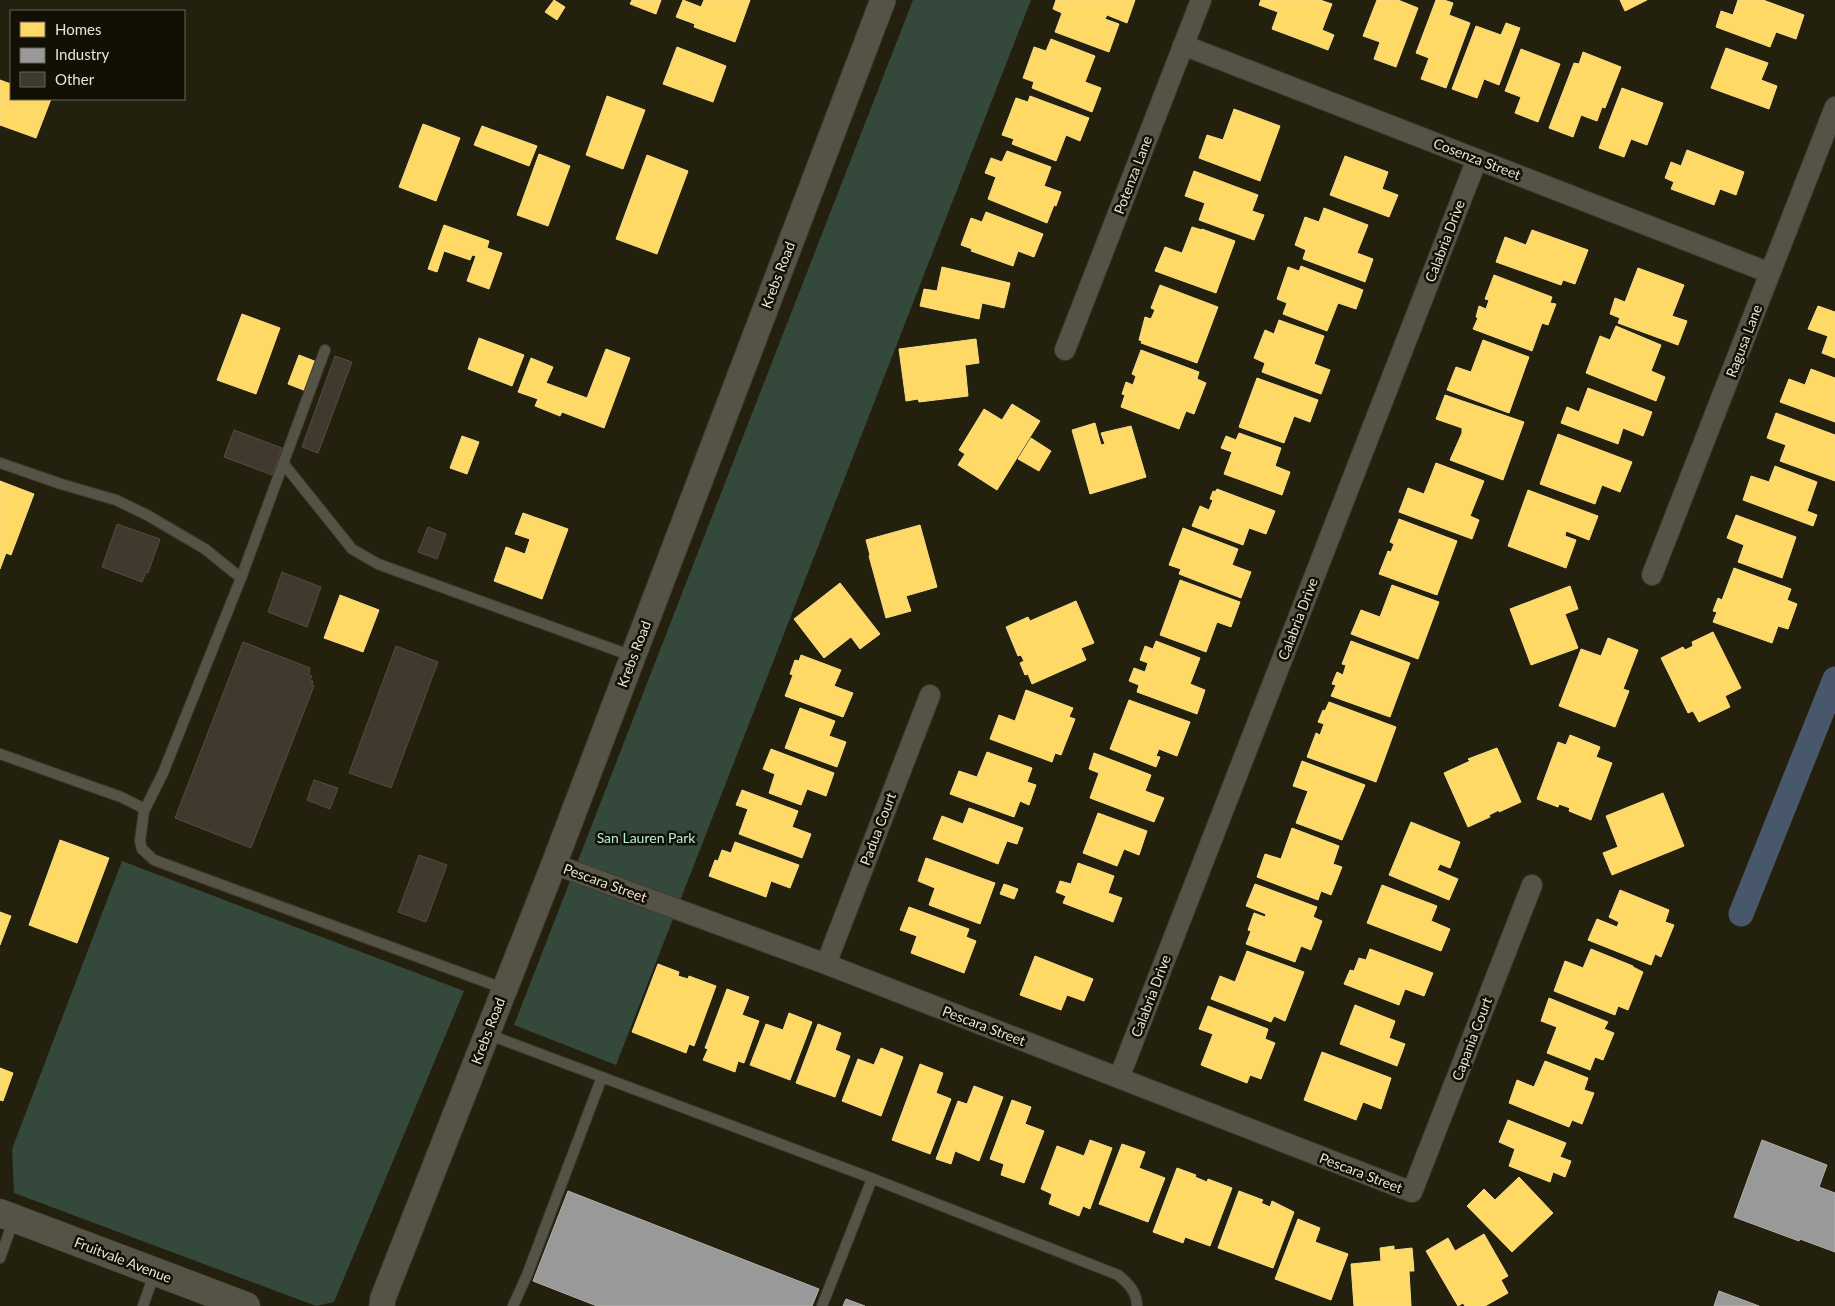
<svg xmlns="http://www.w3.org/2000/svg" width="1835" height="1306" font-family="Lato,sans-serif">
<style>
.green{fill:#35483c}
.homes{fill:#ffd966;stroke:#f8dd87}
.industry{fill:#999;stroke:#b1b0aa}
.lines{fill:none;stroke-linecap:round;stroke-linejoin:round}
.canal{stroke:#49576c;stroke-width:25}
.building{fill:#41392e;stroke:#544c40}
.service-casing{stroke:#3e3a2e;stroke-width:12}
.minor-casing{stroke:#3e3a2e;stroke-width:22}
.tertiary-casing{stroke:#3e3a2e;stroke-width:27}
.secondary-casing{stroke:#3e3a2e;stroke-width:29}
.service{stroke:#555246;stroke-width:10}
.minor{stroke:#555246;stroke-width:20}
.tertiary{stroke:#555246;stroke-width:25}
.secondary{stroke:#555246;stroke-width:28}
.labels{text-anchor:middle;stroke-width:5;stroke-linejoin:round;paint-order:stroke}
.street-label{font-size:14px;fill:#e9e5d3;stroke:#120f04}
.park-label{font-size:14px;fill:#b4f1d2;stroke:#120f04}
</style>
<rect width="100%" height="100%" fill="#24200e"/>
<path class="green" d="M 913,0 L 1031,0 L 616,1065 L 514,1025 Z
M 122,861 L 464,991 L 334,1302 L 316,1306 L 14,1193 L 12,1149 Z"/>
<path class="homes" d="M 554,0 L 565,7 L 557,20 L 545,12 Z
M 632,0 L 661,0 L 656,14 L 630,4 Z
M 683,0 L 701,7 L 704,0 L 750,0 L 735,42 L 694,27 L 695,24 L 676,17 Z
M 1056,0 L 1135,0 L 1127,23 L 1107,15 L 1105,19 L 1119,24 L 1109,52 L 1055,32 L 1062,13 L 1053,9 Z
M 1261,0 L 1320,0 L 1332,4 L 1322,30 L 1334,35 L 1328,50 L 1272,29 L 1278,12 L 1259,5 Z
M 1377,0 L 1398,0 L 1418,8 L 1396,67 L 1374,59 L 1380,42 L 1363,36 Z
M 1436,0 L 1444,0 L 1453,3 L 1449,15 L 1470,23 L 1446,88 L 1421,79 L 1429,58 L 1416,53 Z
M 1620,0 L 1647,0 L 1625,11 Z
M 1738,0 L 1763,0 L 1804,15 L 1796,39 L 1776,32 L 1770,47 L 1716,27 L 1721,11 L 1733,15 Z
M 1506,23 L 1520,28 L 1499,85 L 1484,79 L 1477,98 L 1452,89 L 1476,26 L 1501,35 Z
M 1051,39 L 1095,56 L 1085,82 L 1101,88 L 1092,112 L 1032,88 L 1034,82 L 1023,78 L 1034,47 L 1046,51 Z
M 677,47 L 726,66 L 713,102 L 663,84 Z
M 1726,48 L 1768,63 L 1761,80 L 1777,86 L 1769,109 L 1711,88 Z
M 1521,49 L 1560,64 L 1538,122 L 1515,113 L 1521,97 L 1505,91 Z
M 1583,52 L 1621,67 L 1605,108 L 1602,107 L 1597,121 L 1581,115 L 1573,137 L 1549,128 L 1574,63 L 1579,64 Z
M 0,80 L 11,84 L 11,99 L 51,99 L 36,138 L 0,125 Z
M 1622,88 L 1663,103 L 1647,145 L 1631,139 L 1624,157 L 1599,148 Z
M 607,96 L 645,110 L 623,169 L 586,155 Z
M 1030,96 L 1089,118 L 1080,141 L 1066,135 L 1056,161 L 1012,144 L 1014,139 L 1002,135 L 1016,98 L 1028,102 Z
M 1234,109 L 1280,126 L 1260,181 L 1199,158 L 1207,135 L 1223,140 Z
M 423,124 L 460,138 L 436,201 L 399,187 Z
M 482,126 L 537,146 L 529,166 L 474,145 Z
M 1687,150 L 1744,172 L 1736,195 L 1720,189 L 1714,205 L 1671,189 L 1674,182 L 1665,178 L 1671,162 L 1681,166 Z
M 1007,151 L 1051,167 L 1044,186 L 1061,192 L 1056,206 L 1054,205 L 1047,223 L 988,199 L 996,177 L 985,173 L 991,158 L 1002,162 Z
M 539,154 L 570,166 L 548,226 L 517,215 Z
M 647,155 L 688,171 L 657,254 L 616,239 Z
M 1345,156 L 1388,172 L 1382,189 L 1398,195 L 1389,217 L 1330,195 Z
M 1194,171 L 1258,195 L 1252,211 L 1264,215 L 1254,240 L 1199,220 L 1205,203 L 1185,196 Z
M 1324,208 L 1368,225 L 1357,253 L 1373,259 L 1365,282 L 1303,259 L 1306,250 L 1295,245 L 1305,217 L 1319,222 Z
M 986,212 L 1043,234 L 1034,257 L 1018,251 L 1013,266 L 971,251 L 972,249 L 961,245 L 971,218 L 982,222 Z
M 444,225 L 489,241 L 487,248 L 502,253 L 489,289 L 467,281 L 476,256 L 472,255 L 470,260 L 444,251 L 437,272 L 428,269 Z
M 1192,227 L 1202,230 L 1202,229 L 1235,241 L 1216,293 L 1155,271 L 1165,247 L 1182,253 Z
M 1532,230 L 1588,250 L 1575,284 L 1563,280 L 1561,285 L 1496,262 L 1505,237 L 1526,245 Z
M 1301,266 L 1363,290 L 1356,309 L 1338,303 L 1327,331 L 1283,314 L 1287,303 L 1277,299 L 1288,267 L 1299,271 Z
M 942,267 L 1010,283 L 1004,308 L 982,303 L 979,319 L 920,306 L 924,289 L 937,291 Z
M 1638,268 L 1684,285 L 1672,316 L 1687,321 L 1678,345 L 1618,323 L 1620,318 L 1610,314 L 1615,298 L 1625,302 Z
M 1494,275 L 1552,297 L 1550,303 L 1556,304 L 1548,325 L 1542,323 L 1532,351 L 1473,329 L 1478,318 L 1476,317 L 1479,306 L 1486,309 L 1489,300 L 1485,299 Z
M 1160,285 L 1218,307 L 1197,363 L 1141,343 L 1142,341 L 1139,340 L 1145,317 L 1151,319 L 1155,310 L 1151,308 Z
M 1818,306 L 1835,312 L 1835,358 L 1822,353 L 1828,336 L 1808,329 Z
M 242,314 L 280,328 L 256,394 L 217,380 Z
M 1279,320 L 1324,336 L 1314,364 L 1330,370 L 1321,394 L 1262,372 L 1265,363 L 1254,358 L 1265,330 L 1274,334 Z
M 1616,326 L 1661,345 L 1651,371 L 1665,377 L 1656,401 L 1586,373 L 1600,336 L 1610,340 Z
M 479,338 L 524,355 L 512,386 L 468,369 Z
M 976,339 L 979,363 L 965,365 L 968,396 L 919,402 L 918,399 L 906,401 L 899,349 Z
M 1483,340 L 1529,357 L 1509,413 L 1447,390 L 1456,367 L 1471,372 Z
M 606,349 L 630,358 L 604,428 L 562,412 L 560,416 L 535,406 L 538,399 L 518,392 L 531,358 L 553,367 L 546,383 L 587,398 Z
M 1141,350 L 1199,372 L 1197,379 L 1206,383 L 1194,414 L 1186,411 L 1179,429 L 1121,407 L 1125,395 L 1122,394 L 1126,382 L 1133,385 L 1136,376 L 1132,374 Z
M 299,355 L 317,362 L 306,391 L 288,384 Z
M 1811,369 L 1835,378 L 1835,422 L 1780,402 L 1789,379 L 1805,385 Z
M 1257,378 L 1318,400 L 1310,422 L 1294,416 L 1284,443 L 1239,427 Z
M 1588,388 L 1652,412 L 1643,436 L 1623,428 L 1618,444 L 1561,423 L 1567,407 L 1579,412 Z
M 1445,395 L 1524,422 L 1503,480 L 1450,460 L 1462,433 L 1462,428 L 1436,419 Z
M 1012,404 L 1040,421 L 997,490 L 958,465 L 965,454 L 959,450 L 984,409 L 1002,420 Z
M 1776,413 L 1835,435 L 1835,481 L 1780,461 L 1786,445 L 1767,438 Z
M 1095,423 L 1101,445 L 1105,444 L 1101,433 L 1131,426 L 1146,477 L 1090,494 L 1072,430 Z
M 1239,433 L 1281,448 L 1275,466 L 1290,472 L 1282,495 L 1224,474 L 1232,452 L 1221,448 L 1226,436 L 1236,440 Z
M 1558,434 L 1632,462 L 1620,492 L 1602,485 L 1595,504 L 1540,484 Z
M 462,436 L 479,442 L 467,474 L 450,468 Z
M 1031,438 L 1051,451 L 1039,471 L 1018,459 Z
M 1436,463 L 1484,481 L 1470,516 L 1479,520 L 1472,539 L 1399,512 L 1408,488 L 1424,494 Z
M 1775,466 L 1817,482 L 1807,511 L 1817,515 L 1813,526 L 1743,500 L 1751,476 L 1769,482 Z
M 0,481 L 34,494 L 11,555 L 6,553 L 0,569 Z
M 1217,489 L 1275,511 L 1266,534 L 1249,528 L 1243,545 L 1192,526 L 1200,506 L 1209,510 L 1213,500 L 1210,499 L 1213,491 L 1215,492 Z
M 1528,490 L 1598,516 L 1589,540 L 1566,531 L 1565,536 L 1576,540 L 1566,568 L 1508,546 Z
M 523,513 L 568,529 L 542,599 L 494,581 L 506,547 L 525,554 L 530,539 L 515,534 Z
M 1736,515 L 1796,537 L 1782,578 L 1738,562 L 1744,545 L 1727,538 Z
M 1399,519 L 1457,541 L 1437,595 L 1379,574 L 1388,551 L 1391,552 L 1394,544 L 1390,542 Z
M 920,525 L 937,587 L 906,596 L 911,611 L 886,618 L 869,556 L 870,555 L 866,540 Z
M 1183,528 L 1238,549 L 1232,565 L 1251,572 L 1241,598 L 1179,574 L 1181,569 L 1169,565 Z
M 1734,568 L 1791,589 L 1787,600 L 1797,604 L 1788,629 L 1778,626 L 1772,643 L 1713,622 L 1717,612 L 1713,611 L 1718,598 L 1722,600 Z
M 1180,580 L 1240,602 L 1231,627 L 1217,622 L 1206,652 L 1160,635 Z
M 840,583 L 880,634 L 860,649 L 851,637 L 824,658 L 794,619 Z
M 1392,585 L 1439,602 L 1418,659 L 1351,634 L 1361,610 L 1380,617 Z
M 1570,586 L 1578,609 L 1565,614 L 1578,648 L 1531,665 L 1510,609 Z
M 340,595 L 379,610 L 363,652 L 324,638 Z
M 1076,601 L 1094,643 L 1081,648 L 1086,660 L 1032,684 L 1028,674 L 1025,675 L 1020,663 L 1024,661 L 1021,655 L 1018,656 L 1006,627 L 1028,617 L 1030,621 Z
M 1713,632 L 1741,688 L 1725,696 L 1730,707 L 1699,722 L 1693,711 L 1688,713 L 1661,658 L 1683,647 L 1685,650 L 1693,646 L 1692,642 Z
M 1608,638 L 1638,650 L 1623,689 L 1629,691 L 1615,727 L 1559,706 L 1581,649 L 1601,656 Z
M 1156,641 L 1200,658 L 1190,684 L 1205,690 L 1197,714 L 1137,692 L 1139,685 L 1129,681 L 1134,668 L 1145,672 L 1148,663 L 1140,660 L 1145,646 L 1153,649 Z
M 1351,641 L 1410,663 L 1390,717 L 1331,696 L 1336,685 L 1332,684 L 1337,672 L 1343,675 L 1346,665 L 1342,664 Z
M 801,655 L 841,670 L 834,686 L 853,693 L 843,717 L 785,696 L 793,675 L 790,674 L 795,660 L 799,661 Z
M 1026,690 L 1073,708 L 1069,717 L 1075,719 L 1061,755 L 1055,753 L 1052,762 L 990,739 L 999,715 L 1015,721 Z
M 1129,700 L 1190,722 L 1177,756 L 1159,749 L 1156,756 L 1160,757 L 1156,767 L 1110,749 Z
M 1329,702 L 1396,727 L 1376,782 L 1307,757 L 1316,733 L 1320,735 L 1324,724 L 1318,722 L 1323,710 L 1325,711 Z
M 800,708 L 835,721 L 829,736 L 846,742 L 837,767 L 785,748 Z
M 1570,735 L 1600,747 L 1596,757 L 1612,763 L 1591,820 L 1569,811 L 1570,808 L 1559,804 L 1558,807 L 1537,799 L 1558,742 L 1566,745 Z
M 1497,748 L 1521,802 L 1499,812 L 1499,810 L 1489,815 L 1490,817 L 1468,827 L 1444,773 L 1470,761 L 1468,759 Z
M 771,749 L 834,773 L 826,796 L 807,789 L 801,805 L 769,793 L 775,774 L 763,769 Z
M 987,752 L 1032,768 L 1027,782 L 1036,785 L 1029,805 L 1020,801 L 1014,817 L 950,794 L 959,771 L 977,777 Z
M 1094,753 L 1151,775 L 1145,791 L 1164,798 L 1154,822 L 1090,798 L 1099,773 L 1089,769 Z
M 1302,761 L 1365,785 L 1342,840 L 1296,823 L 1308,791 L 1293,786 Z
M 742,790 L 798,811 L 792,827 L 811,834 L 802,858 L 739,834 L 748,809 L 736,805 Z
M 1663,793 L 1684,846 L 1612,875 L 1603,853 L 1618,847 L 1606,816 Z
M 969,808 L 1023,828 L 1017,844 L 1007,841 L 998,864 L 933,839 L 942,816 L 963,824 Z
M 1098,813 L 1147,831 L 1139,855 L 1124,849 L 1117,866 L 1083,853 Z
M 1411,822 L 1460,842 L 1450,868 L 1440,864 L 1437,870 L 1458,879 L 1449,900 L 1389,875 Z
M 1292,828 L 1339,846 L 1333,864 L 1342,867 L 1331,895 L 1321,891 L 1318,900 L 1257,877 L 1265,854 L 1281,859 Z
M 60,840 L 109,858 L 77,943 L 29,925 Z
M 735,842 L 799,865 L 790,888 L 771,881 L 766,897 L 709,876 L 715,860 L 718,861 L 722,850 L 731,853 Z
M 926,858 L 995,883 L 980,924 L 929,905 L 935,888 L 918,881 Z
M 1078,863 L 1114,876 L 1108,893 L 1122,898 L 1113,922 L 1063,903 L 1066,896 L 1056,892 L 1060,881 L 1071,884 Z
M 1004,884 L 1018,889 L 1014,899 L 1000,894 Z
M 1255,884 L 1317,907 L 1313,917 L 1322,921 L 1311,950 L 1301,946 L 1295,962 L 1246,944 L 1251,931 L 1248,930 L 1254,913 L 1265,917 L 1266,914 L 1246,906 Z
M 1382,885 L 1437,906 L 1431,921 L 1450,929 L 1441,951 L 1367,923 Z
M 1620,890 L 1669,910 L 1665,922 L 1674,925 L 1661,957 L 1655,954 L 1651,965 L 1588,940 L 1597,919 L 1617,927 L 1619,922 L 1609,917 Z
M 909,907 L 969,929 L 966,937 L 976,941 L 964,973 L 911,953 L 917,936 L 900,930 Z
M 0,912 L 11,916 L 0,945 Z
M 1370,949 L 1433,973 L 1424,996 L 1405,989 L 1399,1005 L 1344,984 L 1350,970 L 1354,971 L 1359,958 L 1366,960 Z
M 1591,949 L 1633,966 L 1633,967 L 1643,972 L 1628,1010 L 1618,1006 L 1615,1015 L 1554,991 L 1565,961 L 1583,968 Z
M 1247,951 L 1304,972 L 1285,1021 L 1274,1016 L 1271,1022 L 1211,999 L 1220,976 L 1235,982 Z
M 1035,956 L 1093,979 L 1084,1001 L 1067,995 L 1061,1010 L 1020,995 Z
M 658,964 L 679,972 L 678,976 L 688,979 L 689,976 L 716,986 L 694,1046 L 689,1044 L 686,1053 L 632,1032 Z
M 727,989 L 749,997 L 742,1015 L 759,1021 L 744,1063 L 738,1061 L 735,1072 L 703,1060 L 708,1049 L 705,1048 Z
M 1549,998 L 1608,1022 L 1604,1029 L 1614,1033 L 1603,1060 L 1595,1057 L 1590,1070 L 1547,1053 L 1557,1027 L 1541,1021 Z
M 1355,1005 L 1395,1021 L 1389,1038 L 1405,1044 L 1397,1066 L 1340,1044 Z
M 1208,1006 L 1268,1029 L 1265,1039 L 1275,1043 L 1261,1079 L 1250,1075 L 1247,1083 L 1201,1065 L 1213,1034 L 1199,1029 Z
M 789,1013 L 812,1022 L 790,1080 L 750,1065 L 766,1024 L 783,1030 Z
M 818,1024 L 841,1033 L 835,1050 L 850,1056 L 835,1097 L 796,1083 Z
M 881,1048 L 903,1057 L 881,1116 L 842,1101 L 858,1059 L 874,1065 Z
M 1322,1052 L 1391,1078 L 1381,1109 L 1363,1102 L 1356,1120 L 1304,1100 Z
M 1545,1061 L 1588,1078 L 1584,1090 L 1594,1093 L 1582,1124 L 1572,1120 L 1569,1127 L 1509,1103 L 1517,1080 L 1534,1087 Z
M 920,1064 L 943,1073 L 936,1093 L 951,1099 L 930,1154 L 892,1140 Z
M 0,1068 L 13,1073 L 3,1101 L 0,1100 Z
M 974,1086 L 1003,1097 L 979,1161 L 955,1151 L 951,1164 L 936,1159 L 958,1101 L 967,1104 Z
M 1012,1100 L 1031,1107 L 1025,1124 L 1044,1131 L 1024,1183 L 1001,1175 L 1004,1164 L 990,1159 Z
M 1508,1120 L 1566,1143 L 1560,1157 L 1571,1161 L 1565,1177 L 1553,1172 L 1550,1182 L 1509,1166 L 1515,1149 L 1499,1142 Z
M 1090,1140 L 1112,1148 L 1090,1209 L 1083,1206 L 1079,1216 L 1049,1204 L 1052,1194 L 1041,1189 L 1057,1146 L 1084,1156 Z
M 1122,1144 L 1145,1152 L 1139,1168 L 1165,1178 L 1148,1222 L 1099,1204 Z
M 1177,1168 L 1196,1175 L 1195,1177 L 1207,1182 L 1208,1179 L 1232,1188 L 1210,1246 L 1185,1237 L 1183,1243 L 1153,1232 Z
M 1519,1177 L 1553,1213 L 1512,1252 L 1467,1206 L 1484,1189 L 1495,1200 Z
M 1239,1191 L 1263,1200 L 1261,1203 L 1270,1207 L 1272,1201 L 1294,1212 L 1273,1268 L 1218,1248 Z
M 1298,1219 L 1320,1228 L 1315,1242 L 1348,1254 L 1331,1300 L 1275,1279 Z
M 1484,1234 L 1508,1276 L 1501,1280 L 1508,1293 L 1485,1306 L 1465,1306 L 1463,1303 L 1458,1306 L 1426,1251 L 1448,1238 L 1455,1251 Z
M 1394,1246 L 1394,1250 L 1412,1248 L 1414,1271 L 1409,1271 L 1411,1306 L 1354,1306 L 1351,1264 L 1381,1261 L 1380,1248 Z"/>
<path class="industry" d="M 1762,1140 L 1827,1165 L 1819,1187 L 1835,1193 L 1835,1252 L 1800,1239 L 1799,1241 L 1734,1217 Z
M 568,1191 L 819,1289 L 812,1306 L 597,1306 L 533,1281 Z
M 1719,1291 L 1759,1306 L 1714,1306 Z
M 846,1299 L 865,1306 L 843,1306 Z"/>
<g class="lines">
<path class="canal" d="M 1741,914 L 1835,679"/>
</g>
<path class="building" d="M 335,356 L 352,362 L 318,453 L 302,447 Z
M 234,430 L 282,448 L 272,475 L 224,457 Z
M 117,524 L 160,539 L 148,573 L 146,572 L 142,582 L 102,567 Z
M 428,527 L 446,534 L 437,559 L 418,552 Z
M 282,572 L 321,587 L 307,627 L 268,612 Z
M 243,642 L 310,668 L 309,675 L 312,676 L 310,680 L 313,681 L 312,685 L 314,686 L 251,848 L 175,818 Z
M 396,646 L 438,662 L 391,788 L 349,773 Z
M 314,780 L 338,788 L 330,809 L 307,800 Z
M 419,855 L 447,865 L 426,922 L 398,912 Z"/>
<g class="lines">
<defs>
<path id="service" d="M 325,350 L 241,578 L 163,773 L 144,811 L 140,841 L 142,849 L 154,860 L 505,989
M 0,463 L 61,484 L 116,500 L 147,515 L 205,549 L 241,578
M 283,463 L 352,549 L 378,564 L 632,656
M 0,754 L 121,797 L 145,809
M 487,1034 L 871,1178 L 1118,1275 C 1128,1283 1137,1292 1137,1306
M 0,1258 L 14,1219
M 143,1306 L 155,1272
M 513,1306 L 527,1275 L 602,1077
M 822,1306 L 872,1179"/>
<path id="minor" d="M 1183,45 L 1770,273
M 1065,350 L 1201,0
M 1652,575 L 1835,107
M 554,864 L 826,964 L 1412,1192 L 1532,885
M 826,964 L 930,695
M 1119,1078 L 1477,159"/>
<path id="tertiary" d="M 382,1306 L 383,1298 L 554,864 L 883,0"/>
<path id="secondary" d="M 0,1213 L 246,1306"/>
</defs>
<use href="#service" class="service-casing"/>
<use href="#minor" class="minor-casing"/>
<use href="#tertiary" class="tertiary-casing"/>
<use href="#secondary" class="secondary-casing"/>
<use href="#service" class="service"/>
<use href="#minor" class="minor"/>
<use href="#tertiary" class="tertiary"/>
<use href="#secondary" class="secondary"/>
</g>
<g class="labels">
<g class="street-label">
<text transform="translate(1477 159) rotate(21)" y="5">Cosenza Street</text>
<text transform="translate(1133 175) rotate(-69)" y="5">Potenza Lane</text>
<text transform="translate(1445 241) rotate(-69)" y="5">Calabria Drive</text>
<text transform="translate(778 275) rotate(-69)" y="5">Krebs Road</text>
<text transform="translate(1744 341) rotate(-69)" y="5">Ragusa Lane</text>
<text transform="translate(1298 619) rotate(-69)" y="5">Calabria Drive</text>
<text transform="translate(634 654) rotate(-69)" y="5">Krebs Road</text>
<text transform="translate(878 829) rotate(-69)" y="5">Padua Court</text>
<text transform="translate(605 883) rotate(20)" y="5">Pescara Street</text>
<text transform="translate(1151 996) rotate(-69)" y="5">Calabria Drive</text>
<text transform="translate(984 1026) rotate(21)" y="5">Pescara Street</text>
<text transform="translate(488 1031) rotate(-69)" y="5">Krebs Road</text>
<text transform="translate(1472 1039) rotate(-69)" y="5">Capania Court</text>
<text transform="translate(1361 1173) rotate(21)" y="5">Pescara Street</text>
<text transform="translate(123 1260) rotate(21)" y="5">Fruitvale Avenue</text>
</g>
<g class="park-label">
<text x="646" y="843">San Lauren Park</text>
</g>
</g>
<rect x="10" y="10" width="175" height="90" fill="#120f04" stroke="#686557"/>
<rect x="20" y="22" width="25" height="15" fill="#ffd966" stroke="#686557"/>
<text x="55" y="35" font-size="15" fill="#e9e5d3">Homes</text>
<rect x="20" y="48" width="25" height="15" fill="#999999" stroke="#686557"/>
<text x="55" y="60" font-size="15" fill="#e9e5d3">Industry</text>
<rect x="20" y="72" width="25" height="15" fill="#41392e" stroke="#686557"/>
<text x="55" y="85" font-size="15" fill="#e9e5d3">Other</text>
</svg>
